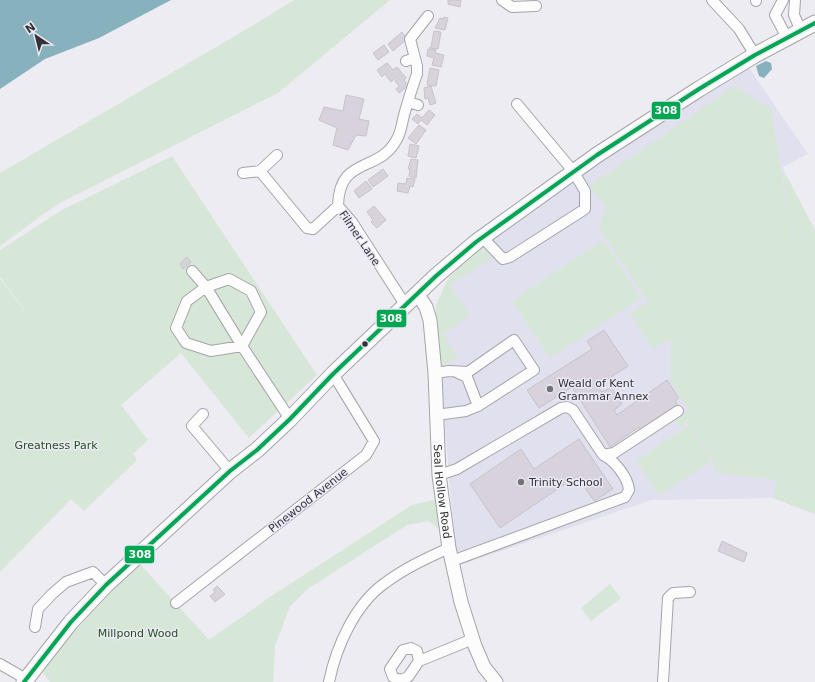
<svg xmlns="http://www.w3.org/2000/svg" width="815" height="682" font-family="'DejaVu Sans',sans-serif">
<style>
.built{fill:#e1e0ee}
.green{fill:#d7e7d7}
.water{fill:#87b1bc}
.building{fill:#d7d2dc;stroke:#c6c4c9}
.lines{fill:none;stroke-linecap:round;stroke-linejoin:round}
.minor-casing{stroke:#a5a5a9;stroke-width:12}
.major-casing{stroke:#a5a5a9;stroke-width:15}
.highway-casing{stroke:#a5a5a9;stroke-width:17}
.minor{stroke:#fcfcfd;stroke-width:10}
.major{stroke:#fcfcfd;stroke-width:13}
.highway{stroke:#fcfcfd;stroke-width:15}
.bus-1-casing{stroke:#eae9f5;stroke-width:7}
.bus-1{stroke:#00a651;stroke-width:4}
.bus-dot{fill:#333337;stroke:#eae9f5;stroke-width:1.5}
.poi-dot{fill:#747478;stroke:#eae9f5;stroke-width:1.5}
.labels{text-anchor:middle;stroke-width:3;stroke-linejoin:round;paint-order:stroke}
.street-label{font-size:11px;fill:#333337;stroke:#eae9f5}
.poi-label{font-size:11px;fill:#333337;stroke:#eae9f5;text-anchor:start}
.park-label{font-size:11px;fill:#24511e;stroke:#eae9f5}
.line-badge{stroke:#eae9f5;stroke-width:1.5}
.badge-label{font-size:11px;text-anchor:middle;font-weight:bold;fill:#fff}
</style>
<rect width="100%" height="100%" fill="#ececf2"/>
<path class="built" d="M 748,66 L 808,154 L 783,167 L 802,305 L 815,514 L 773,498 L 651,500 L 457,566 L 437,335 L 436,305 L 448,279 L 482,246 L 577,177 Z"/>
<path class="green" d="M 294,0 L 390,0 L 278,93 L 56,205 L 0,246 L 0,173 L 252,26 Z
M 734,86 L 771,109 L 796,264 L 782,167 L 815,230 L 815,514 L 773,498 L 776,480 L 715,472 L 713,460 L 688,422 L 678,428 L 677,420 L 689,411 L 671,382 L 671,338 L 653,349 L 630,314 L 648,302 L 599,228 L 606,208 L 590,186 Z
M 172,156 L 317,375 L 249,438 L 181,353 L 121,405 L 148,440 L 133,454 L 137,460 L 84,511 L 71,499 L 0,572 L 0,279 L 34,323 L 0,277 L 0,250 L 62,210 Z
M 603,240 L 641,298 L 550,358 L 512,301 Z
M 487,249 L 495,256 L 450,285 L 470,316 L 443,333 L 457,357 L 456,360 L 439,365 L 436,305 L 448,279 L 465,260 L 477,251 Z
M 689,425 L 712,461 L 659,495 L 636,461 Z
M 438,499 L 439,529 L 429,521 L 407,525 L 309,588 L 290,606 L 275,646 L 273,682 L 50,682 L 40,669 L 120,582 L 140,564 L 209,640 L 273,595 L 412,505 Z
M 610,584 L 621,598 L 591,621 L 581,608 Z"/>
<path class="water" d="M 0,0 L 171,0 L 99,38 L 45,59 L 0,89 Z
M 766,61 L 771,63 L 772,69 L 764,78 L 759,76 L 756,66 Z"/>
<path class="building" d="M 448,0 L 461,0 L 460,7 L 448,4 Z
M 444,17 L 448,18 L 445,30 L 435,28 L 440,18 L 444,19 Z
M 434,31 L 441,32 L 438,49 L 429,48 L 431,47 Z
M 402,32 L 407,39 L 393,51 L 388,44 Z
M 384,45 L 389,52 L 378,60 L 373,53 Z
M 428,49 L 436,50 L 435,53 L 444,55 L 441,67 L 432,65 L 434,58 L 427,56 Z
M 387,63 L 393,70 L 397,67 L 402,73 L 391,82 L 385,74 L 382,77 L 377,70 Z
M 430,68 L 439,70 L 436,86 L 427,85 Z
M 403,74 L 406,78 L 404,80 L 408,86 L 399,93 L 396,89 L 399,86 L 395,81 Z
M 431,86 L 436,103 L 430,105 L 428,98 L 425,99 L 424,88 Z
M 346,95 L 364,99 L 359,119 L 369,121 L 366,136 L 356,135 L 348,150 L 333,145 L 337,128 L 319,120 L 324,107 L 343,111 Z
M 429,110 L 435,115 L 427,125 L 421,120 L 418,124 L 412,119 L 417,114 L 422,118 Z
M 419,125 L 426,130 L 416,144 L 408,138 Z
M 410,144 L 419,146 L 416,158 L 408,156 Z
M 411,159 L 418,160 L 416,178 L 409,176 L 410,169 L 408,169 Z
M 383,169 L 388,176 L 373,187 L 368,180 Z
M 407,178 L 415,179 L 413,187 L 410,186 L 408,193 L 397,191 L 398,183 L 406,184 Z
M 366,181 L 372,189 L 359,198 L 354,191 Z
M 374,206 L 386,220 L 377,228 L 371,222 L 373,220 L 367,212 Z
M 187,257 L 191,262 L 183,269 L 180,264 Z
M 604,330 L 628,366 L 597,386 L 602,392 L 611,387 L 622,404 L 614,410 L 617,415 L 667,380 L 679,398 L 675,401 L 678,406 L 641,431 L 639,427 L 610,447 L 572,387 L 539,408 L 527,390 L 592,349 L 587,341 Z
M 579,439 L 613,489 L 594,501 L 577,476 L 500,528 L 470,484 L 521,449 L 534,469 Z
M 722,541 L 747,553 L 744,562 L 718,551 Z
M 217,586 L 225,594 L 215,602 L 210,596 L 215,592 L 213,590 Z"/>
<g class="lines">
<defs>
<path id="minor" d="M 502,0 L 512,7 L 536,6
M 712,0 L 739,29 L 755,55
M 783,0 L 775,15 L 787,38
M 795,0 L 794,15 L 801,31
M 756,1 L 756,0
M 406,61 L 415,58
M 408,102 L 418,105
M 260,171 L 307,228 L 313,229 L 338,206 L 352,222 L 406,306
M 243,173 L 260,171 L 277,155
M 338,206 C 339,155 379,174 397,139 C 401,132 402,123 404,115 C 408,101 412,88 417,74 L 417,66 L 410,39 L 428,16
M 482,237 L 503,259 L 510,257 L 585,209 L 585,191 L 573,171 L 517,104
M 192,271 L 206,287 L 229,279 L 251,291 L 261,312 L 242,346 L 290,419
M 206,287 L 242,346 L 211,351 L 186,343 L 176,328 L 187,301 Z
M 456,372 L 467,377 L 478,406
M 435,373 L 449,371 L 468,372 L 514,340 L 534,370 L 478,406 L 466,411 L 436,415
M 203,414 L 192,426 L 230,471
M 603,455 L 614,453 L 678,411
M 439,475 L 457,469 L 561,408 L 567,407 L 573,410 L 603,455 C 614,460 628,477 629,490 L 625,497 L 452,561
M 176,603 L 366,455 L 374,441 L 333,374
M 35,627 L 38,609 L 52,594 L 66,582 L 93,572 L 106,585
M 419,661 L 417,651 L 411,648 L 403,650 L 390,669 L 393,677 L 400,680 L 408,677 L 419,661 L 473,639
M 0,664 L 26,679
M 329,682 C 336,647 355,604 385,583 C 405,568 427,558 449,548
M 663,682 L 668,598 L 673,593 L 690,592"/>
<g id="major">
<path id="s1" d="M 418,295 L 426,307 L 430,320 L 435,373 L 439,475 L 449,548 L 461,602 L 475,646 L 484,667 L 496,682"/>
</g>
<path id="highway" d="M 24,682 L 71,622 L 106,585 L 230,471 L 257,450 L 290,419 L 333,374 L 436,276 L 476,242 L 597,155 L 699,89 L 755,55 L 815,23"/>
</defs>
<use href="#minor" class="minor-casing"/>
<use href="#major" class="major-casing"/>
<use href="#highway" class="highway-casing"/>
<use href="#minor" class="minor"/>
<use href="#major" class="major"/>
<use href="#highway" class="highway"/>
<defs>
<path id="bus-1" d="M 24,682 L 71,622 L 106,585 L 230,471 L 257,450 L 290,419 L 333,374 L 436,276 L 476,242 L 597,155 L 699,89 L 755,55 L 815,23"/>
</defs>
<use href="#bus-1" class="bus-1-casing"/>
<use href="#bus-1" class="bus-1"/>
</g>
<circle class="bus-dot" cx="365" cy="344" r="3.5"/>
<g class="poi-dot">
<circle cx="550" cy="389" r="4"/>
<circle cx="521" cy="482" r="4"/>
</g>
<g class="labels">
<g class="street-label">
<text transform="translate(360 238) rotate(56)" y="4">Filmer Lane</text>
<text dy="4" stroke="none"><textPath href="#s1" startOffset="200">Seal Hollow Road</textPath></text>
<text transform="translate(308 500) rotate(-38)" y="4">Pinewood Avenue</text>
</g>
<g class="poi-label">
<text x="558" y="387">Weald of Kent<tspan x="558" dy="13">Grammar Annex</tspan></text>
<text x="529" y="486">Trinity School</text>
</g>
<g class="park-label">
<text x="56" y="449">Greatness Park</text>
<text x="138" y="637">Millpond Wood</text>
</g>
</g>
<g class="line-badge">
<rect x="651" y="101" width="30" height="19" rx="4" fill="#00a651"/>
<rect x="376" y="309" width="31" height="19" rx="4" fill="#00a651"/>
<rect x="124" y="545" width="31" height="19" rx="4" fill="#00a651"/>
</g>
<g class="badge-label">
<text x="666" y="114">308</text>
<text x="391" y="322">308</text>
<text x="140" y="558">308</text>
</g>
<g transform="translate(36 36) rotate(325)" stroke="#eae9f5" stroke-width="3" paint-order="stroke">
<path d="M0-3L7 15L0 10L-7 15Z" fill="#333337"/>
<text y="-6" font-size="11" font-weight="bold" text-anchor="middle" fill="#333337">N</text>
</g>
</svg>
